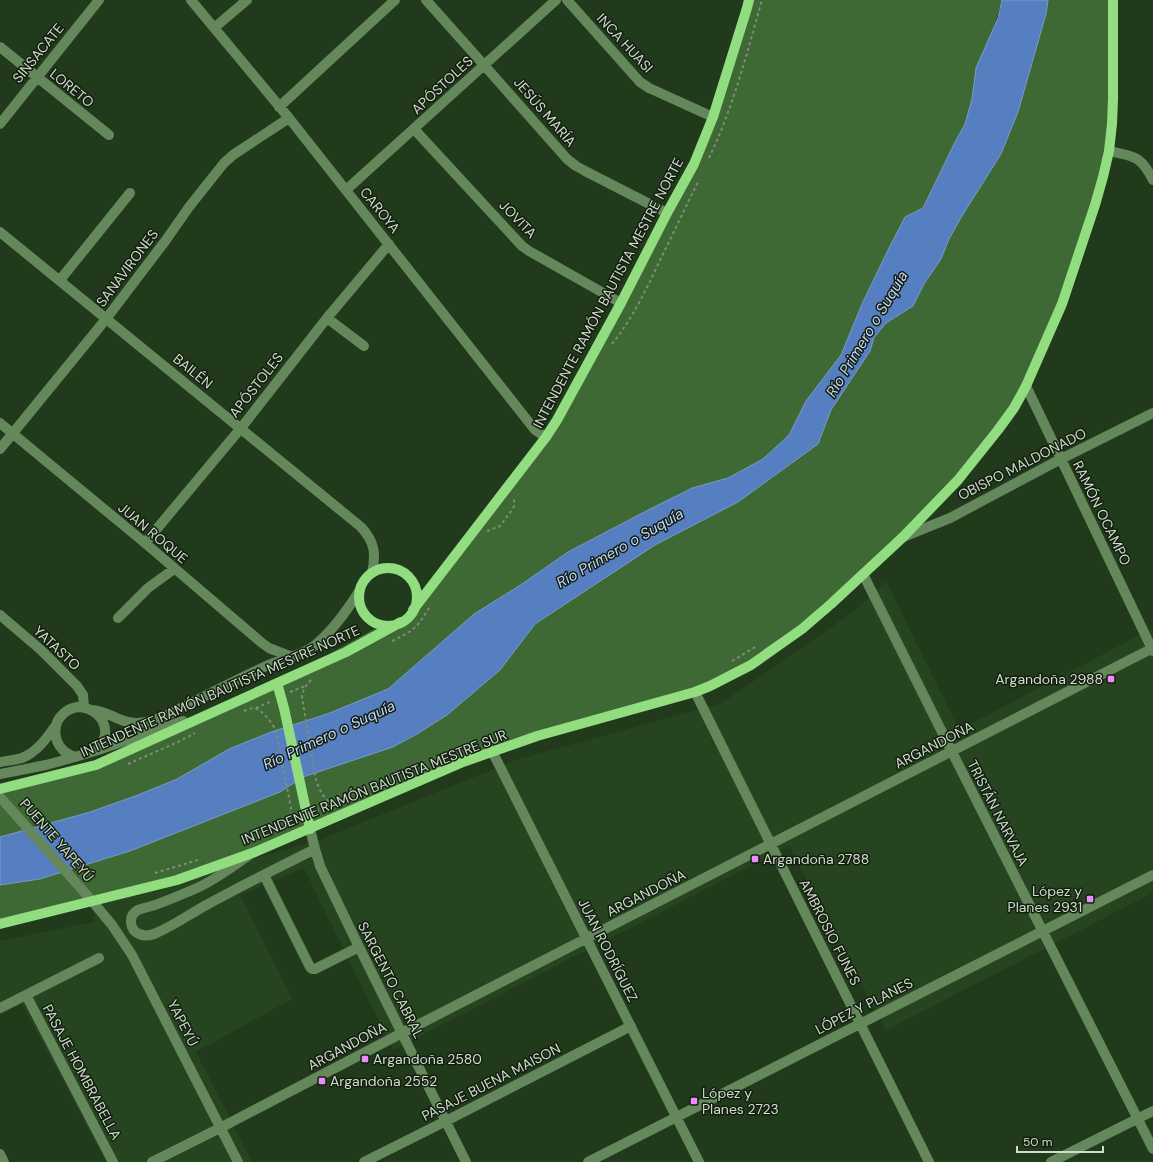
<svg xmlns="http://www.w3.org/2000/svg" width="1153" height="1162" font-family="'DM Sans',sans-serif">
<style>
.built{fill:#274420}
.green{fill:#3e6935}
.water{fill:#567fc1;stroke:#7a9cc4}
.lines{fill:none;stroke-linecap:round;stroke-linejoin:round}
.path{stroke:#7b8e76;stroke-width:2;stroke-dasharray:3 3;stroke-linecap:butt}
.minor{stroke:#64885c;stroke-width:10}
.major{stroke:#91dd80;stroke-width:10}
.poi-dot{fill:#e98dfe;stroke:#131e10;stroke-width:1.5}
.labels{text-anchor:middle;stroke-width:3;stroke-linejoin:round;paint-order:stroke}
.street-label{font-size:14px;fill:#cfdecb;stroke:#131e10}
.poi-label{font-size:14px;fill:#cfdecb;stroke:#131e10;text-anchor:start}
.water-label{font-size:15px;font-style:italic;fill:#c1d8fc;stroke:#131e10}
</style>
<rect width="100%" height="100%" fill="#213a1c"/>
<path class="built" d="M 886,581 L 959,730 L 1153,628 L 1153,893 L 886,1030 L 789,846 L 393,1050 L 304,868 L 240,895 L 292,999 L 196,1052 L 252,1162 L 106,1162 L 22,1004 L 0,1015 L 0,941 L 94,922 L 93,902 L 317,841 L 516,760 L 722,703 L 856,610 Z"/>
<path class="green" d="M 749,0 L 1002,0 L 965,124 L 954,144 L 923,208 L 905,217 L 889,248 L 862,304 L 841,355 L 806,401 L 789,435 L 763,459 L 728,478 L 691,488 L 650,509 L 568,552 L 522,584 L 474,614 L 388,689 L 327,714 L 271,732 L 229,749 L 177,779 L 138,795 L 90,812 L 0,837 L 0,789 L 96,765 L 277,683 L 387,622 L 393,625 L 413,610 L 546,437 L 694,164 Z
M 1048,0 L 1113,0 L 1113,99 L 1095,205 L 1026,386 L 976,459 L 831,604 L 727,678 L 537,736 L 177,880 L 0,924 L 0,885 L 40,879 L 130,851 L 280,792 L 303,777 L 393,747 L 417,734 L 447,715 L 500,670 L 535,624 L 655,545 L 738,502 L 818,444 L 831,410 L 870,351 L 874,339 L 886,323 L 913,306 L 924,284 L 941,259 L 949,239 L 962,216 L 1001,154 L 1018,112 L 1046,14 Z"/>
<path class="water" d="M 1002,0 L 1048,0 L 1046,14 L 1018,112 L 1001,154 L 962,216 L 949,239 L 941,259 L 924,284 L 913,306 L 886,323 L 874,338 L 870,351 L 831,410 L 818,444 L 738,502 L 655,545 L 535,624 L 500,670 L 447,715 L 417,734 L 393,747 L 303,777 L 280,792 L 130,851 L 40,879 L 0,885 L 0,837 L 90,812 L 138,795 L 177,779 L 229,749 L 271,732 L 327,714 L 388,689 L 474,614 L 522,584 L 568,552 L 650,509 L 692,488 L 728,478 L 763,459 L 789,435 L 806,401 L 841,355 L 862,304 L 889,248 L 905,217 L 923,208 L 954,144 L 965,124 L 972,99 L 976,68 L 998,18 Z"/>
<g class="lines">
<path class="path" d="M 709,158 C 733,108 747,53 762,0
M 612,344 C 633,318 647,288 661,258 C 674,232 686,206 699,180
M 487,531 L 500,526 L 512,510 L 514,506 L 514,497
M 392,641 C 413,631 417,628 429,608
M 732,661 L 757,646
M 311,680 C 305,686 303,690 302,697 L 316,780 C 319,789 325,803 336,805
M 290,692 L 305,686
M 256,708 L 272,701
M 244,711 C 247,710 251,708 254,708 C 262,709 273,724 276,731 L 291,808 L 291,820 L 286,826
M 128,764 L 178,742 L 195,733
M 316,811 L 331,804
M 155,873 L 198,860"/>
<path class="minor" d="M 191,0 L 289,118 L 535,430 L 546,437
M 426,0 L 484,65 L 567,159 L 576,166 L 585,171 L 667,213
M 567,0 L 640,82 L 649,88 L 713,117
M 214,28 L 247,0
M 0,47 L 109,135
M 279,107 L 395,0
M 0,124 L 99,0
M 414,129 L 522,246 L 529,251 L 621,303
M 1109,151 C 1134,156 1141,156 1153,180
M 346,190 L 556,0
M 0,232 L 361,527 C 375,542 376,554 372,573
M 60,280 L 130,193
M 327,318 L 364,346
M 1026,386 L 1153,651
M 0,423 L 145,543 L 262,643 L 269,648 L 292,657
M 0,449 L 106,319 L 166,240 L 189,207 L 224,163 L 233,155 L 289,118
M 903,537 L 950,518 L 1061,459 L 1153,413
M 145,543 L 241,428 L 327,318 L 389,244
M 863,574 L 952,752 L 1153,1149
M 0,615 L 41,650 L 77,686 L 83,695 L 84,707
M 118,618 L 148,588 L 174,569
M 695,692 L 929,1162
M 77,707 C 92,707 107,718 105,735 C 104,740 101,745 98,750 L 75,757 C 70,755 65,753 62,749 C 53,739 53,723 63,714 C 67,710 72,708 77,707 Z
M 91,710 C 108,710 120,724 137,723 C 158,722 175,711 193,702 C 217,690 240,678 264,667 C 280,659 300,657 314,646 C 332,632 348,609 360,590
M 98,750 L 183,721
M 492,751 L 699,1162
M 0,762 C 7,761 15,760 22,758 C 37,752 47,738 56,725
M 0,774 L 46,765 L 75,757
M 0,797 L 93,902 L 112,925 L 132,955 L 238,1162
M 310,829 L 315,849 L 320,866 L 359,947 L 466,1162
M 248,856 C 232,867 215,880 197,888 C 183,894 169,900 155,905 C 149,907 143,908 138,910 C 127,916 130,930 139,934 C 144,936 149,936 154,934 C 174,926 191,913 210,903 C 244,884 280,867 315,849
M 264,875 L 310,967 L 312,969 L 315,969 L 359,947
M 26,995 L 113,1162
M 0,1008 L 99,958
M 0,1154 L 4,1162
M 152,1162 L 220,1128 L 402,1033 L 1153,648
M 364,1162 L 446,1121 L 631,1026
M 588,1162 L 1153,875
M 1051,1162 L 1153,1111"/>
<path class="major" d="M359 597a29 29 0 1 1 58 0a29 29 0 1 1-58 0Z
M 413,610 L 546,437 L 557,420 L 621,303 L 667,213 L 694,164 L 713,117 L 747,8 L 749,0
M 277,683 L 284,708 L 310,829
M 0,789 L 96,765 L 346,652 L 401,622
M 0,924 L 177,880 L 255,852 L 463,762 L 537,736 L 695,692 L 710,686 L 751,665 L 802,629 L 831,604 L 903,537 L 958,480 L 998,430 L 1014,408 L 1026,386 L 1062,304 L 1095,205 L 1103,177 L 1109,151 L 1112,124 L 1113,99 L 1113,0"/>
</g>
<g class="poi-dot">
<rect x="1107" y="675" width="8" height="8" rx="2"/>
<rect x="751" y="855" width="8" height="8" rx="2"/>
<rect x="1086" y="895" width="8" height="8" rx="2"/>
<rect x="361" y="1055" width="8" height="8" rx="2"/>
<rect x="318" y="1077" width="8" height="8" rx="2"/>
<rect x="690" y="1097" width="8" height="8" rx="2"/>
</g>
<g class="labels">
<g class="street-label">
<text transform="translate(625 43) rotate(47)" y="5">INCA HUASI</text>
<text transform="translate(38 53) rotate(-51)" y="5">SINSACATE</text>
<text transform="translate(442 85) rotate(-43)" y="5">APÓSTOLES</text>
<text transform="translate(72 88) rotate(39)" y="5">LORETO</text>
<text transform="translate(545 112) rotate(49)" y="5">JESÚS MARÍA</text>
<text transform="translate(380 210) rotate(51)" y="5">CAROYA</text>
<text transform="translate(518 219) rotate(46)" y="5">JOVITA</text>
<text transform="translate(127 268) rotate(-53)" y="5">SANAVIRONES</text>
<text transform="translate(608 293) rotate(-62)" y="5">INTENDENTE RAMÓN BAUTISTA MESTRE NORTE</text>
<text transform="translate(193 371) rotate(39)" y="5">BAILÉN</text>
<text transform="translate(256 385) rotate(-52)" y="5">APÓSTOLES</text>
<text transform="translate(1022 464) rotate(-27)" y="5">OBISPO MALDONADO</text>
<text transform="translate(1102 513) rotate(64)" y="5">RAMÓN OCAMPO</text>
<text transform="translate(153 533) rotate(40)" y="5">JUAN ROQUE</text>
<text transform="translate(57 648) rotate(43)" y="5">YATASTO</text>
<text transform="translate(220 691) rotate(-24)" y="5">INTENDENTE RAMÓN BAUTISTA MESTRE NORTE</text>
<text transform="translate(934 745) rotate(-27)" y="5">ARGANDOÑA</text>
<text transform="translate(374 787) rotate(-22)" y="5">INTENDENTE RAMÓN BAUTISTA MESTRE SUR</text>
<text transform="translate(998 813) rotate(63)" y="5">TRISTÁN NARVAJA</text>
<text transform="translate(57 840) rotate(49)" y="5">PUENTE YAPEYÚ</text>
<text transform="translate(646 893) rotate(-27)" y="5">ARGANDOÑA</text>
<text transform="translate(830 932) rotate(63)" y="5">AMBROSIO FUNES</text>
<text transform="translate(608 950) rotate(63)" y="5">JUAN RODRÍGUEZ</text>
<text transform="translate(391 980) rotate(63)" y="5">SARGENTO CABRAL</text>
<text transform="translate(864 1006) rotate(-27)" y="5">LÓPEZ Y PLANES</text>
<text transform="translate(183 1023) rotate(63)" y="5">YAPEYÚ</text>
<text transform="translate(347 1046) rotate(-28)" y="5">ARGANDOÑA</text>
<text transform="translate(82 1072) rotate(62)" y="5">PASAJE HOMBRABELLA</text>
<text transform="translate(491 1082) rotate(-27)" y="5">PASAJE BUENA MAISON</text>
</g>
<g class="poi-label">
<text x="1103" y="684" text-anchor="end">Argandoña 2988</text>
<text x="763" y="864">Argandoña 2788</text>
<text x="1082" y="896" text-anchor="end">López y<tspan x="1082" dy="16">Planes 2931</tspan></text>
<text x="373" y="1064">Argandoña 2580</text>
<text x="330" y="1086">Argandoña 2552</text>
<text x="702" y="1098">López y<tspan x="702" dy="16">Planes 2723</tspan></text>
</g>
<g class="water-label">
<text transform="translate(867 334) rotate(-59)" y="5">Río Primero o Suquía</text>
<text transform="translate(620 548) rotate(-30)" y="5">Río Primero o Suquía</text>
<text transform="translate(329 735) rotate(-25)" y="5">Río Primero o Suquía</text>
</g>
</g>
<path d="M1017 1146v6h86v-6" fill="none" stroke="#cfdecb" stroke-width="2"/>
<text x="1023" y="1146" font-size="12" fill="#cfdecb" stroke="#131e10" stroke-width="3" paint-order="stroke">50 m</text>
</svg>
